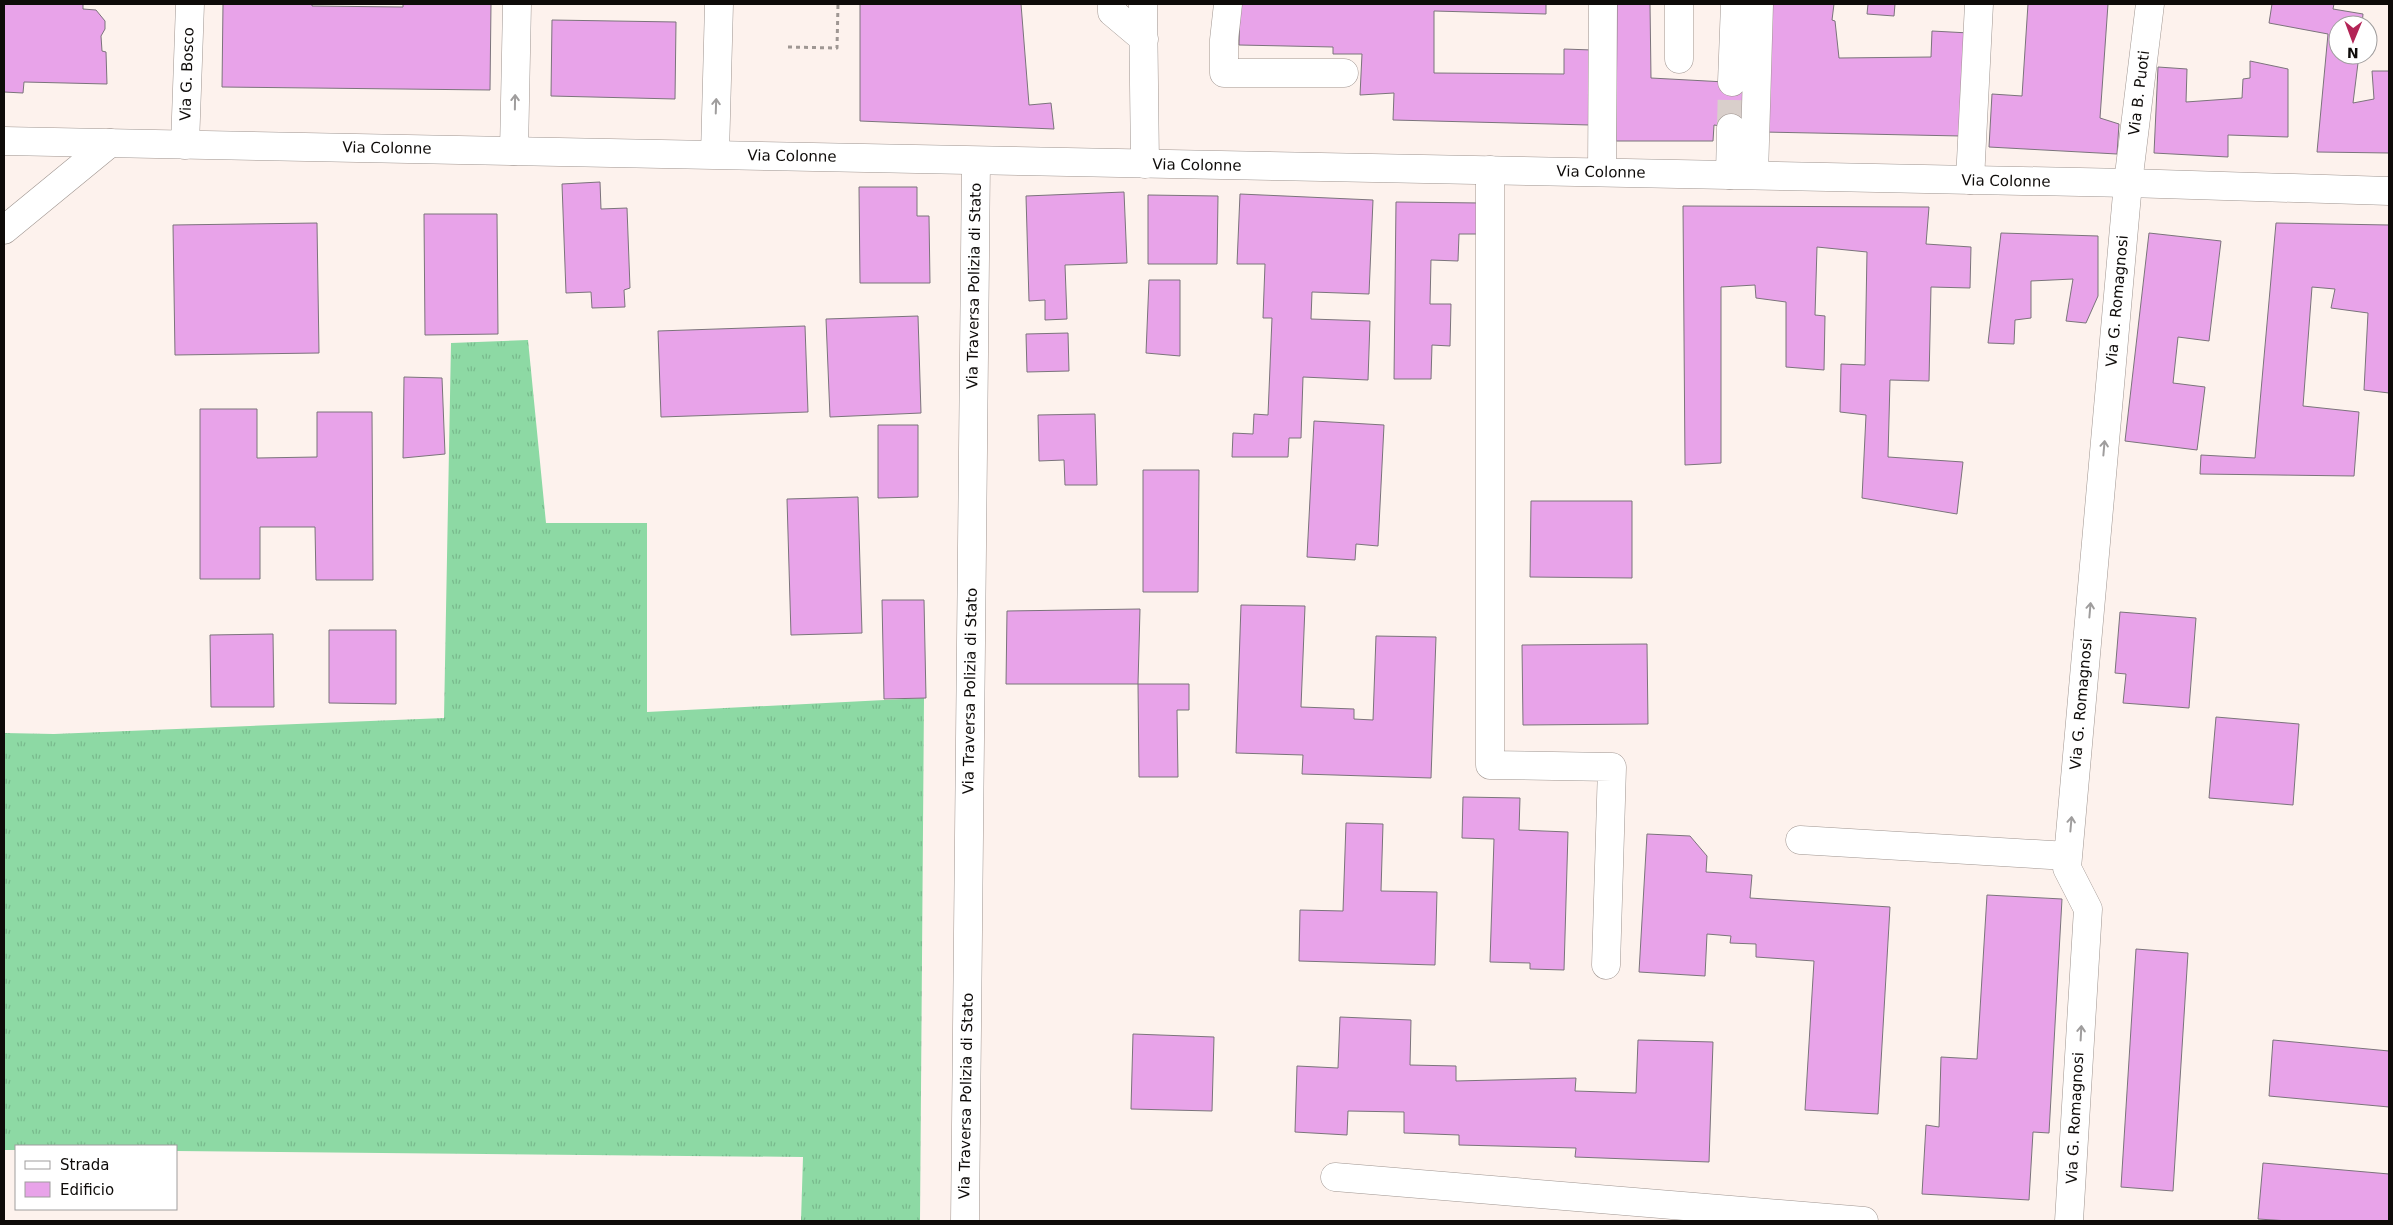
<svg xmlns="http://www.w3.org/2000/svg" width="2393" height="1225" font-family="'DejaVu Sans',sans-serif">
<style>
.grass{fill:url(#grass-tufts)}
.building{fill:#e8a3e9;stroke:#7b747b}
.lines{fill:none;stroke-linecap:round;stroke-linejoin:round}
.minor-tunnel{stroke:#d9cfcb;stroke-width:28;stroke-dasharray:28 14;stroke-linecap:butt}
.minor-casing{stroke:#9f9590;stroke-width:29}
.major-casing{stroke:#9f9590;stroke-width:29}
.path{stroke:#9f9793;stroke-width:3;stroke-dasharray:4 4;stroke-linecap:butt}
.minor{stroke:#fff;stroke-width:28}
.major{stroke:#fff;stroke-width:28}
.oneway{stroke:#9f9d9d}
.labels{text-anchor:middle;stroke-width:4;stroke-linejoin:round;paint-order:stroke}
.street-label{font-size:15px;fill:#0e0b09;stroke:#fff}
</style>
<defs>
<pattern id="grass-tufts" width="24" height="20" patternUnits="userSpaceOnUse" patternTransform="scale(1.25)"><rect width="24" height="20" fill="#8dd9a4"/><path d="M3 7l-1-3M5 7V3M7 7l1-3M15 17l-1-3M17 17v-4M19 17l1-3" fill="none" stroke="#78b98c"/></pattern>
</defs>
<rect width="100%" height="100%" fill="#fdf2ed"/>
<path class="grass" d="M 528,340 L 546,523 L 647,523 L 647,712 L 924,698 L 920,1221 L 801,1221 L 803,1157 L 176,1151 L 176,1146 L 16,1146 L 16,1150 L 4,1150 L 4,733 L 54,734 L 444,718 L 451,343 Z"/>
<path class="building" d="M 4,4 L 83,4 L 83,9 L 96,10 L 105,21 L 105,29 L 101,36 L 102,51 L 106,52 L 107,84 L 24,82 L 23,93 L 4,92 Z
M 223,4 L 312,4 L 312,6 L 403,7 L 403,4 L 491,4 L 490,90 L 222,87 Z
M 860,4 L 1021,4 L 1029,105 L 1051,103 L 1054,129 L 860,121 Z
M 1240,4 L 1546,4 L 1546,14 L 1434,11 L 1434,73 L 1564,74 L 1564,49 L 1592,50 L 1590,125 L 1393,120 L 1394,93 L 1360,95 L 1362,54 L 1333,54 L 1333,47 L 1239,45 Z
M 1617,4 L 1650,4 L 1651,78 L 1744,83 L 1743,129 L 1714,125 L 1713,141 L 1616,141 Z
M 1772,4 L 1834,4 L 1832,20 L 1835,21 L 1839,58 L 1931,57 L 1932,31 L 1969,33 L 1961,136 L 1763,132 Z
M 1868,4 L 1895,4 L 1894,16 L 1867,14 Z
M 2028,4 L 2108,4 L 2100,118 L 2119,124 L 2117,154 L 1989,147 L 1992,94 L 2022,96 Z
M 2272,4 L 2334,4 L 2333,9 L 2363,14 L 2362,25 L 2338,25 L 2338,55 L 2359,55 L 2353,103 L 2374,99 L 2372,71 L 2389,71 L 2389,153 L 2317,152 L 2328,34 L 2269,23 Z
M 552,20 L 676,22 L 675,99 L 551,96 Z
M 2250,61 L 2288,69 L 2288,137 L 2228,135 L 2228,157 L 2154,153 L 2158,67 L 2187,69 L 2186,102 L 2242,98 L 2243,79 L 2250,78 Z
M 600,182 L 601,209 L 627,208 L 630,288 L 624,290 L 625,307 L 592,308 L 591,292 L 566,293 L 562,184 Z
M 859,187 L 917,187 L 917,216 L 929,216 L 930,283 L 860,283 Z
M 1124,192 L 1127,263 L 1065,265 L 1067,319 L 1045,320 L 1045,300 L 1029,301 L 1026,196 Z
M 1240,194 L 1373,200 L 1369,294 L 1312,292 L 1311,319 L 1370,321 L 1368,380 L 1303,377 L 1301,438 L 1289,438 L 1288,457 L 1232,457 L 1233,433 L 1253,434 L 1254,414 L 1268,415 L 1272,318 L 1263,318 L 1265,264 L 1237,264 Z
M 1148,195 L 1218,196 L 1217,264 L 1148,264 Z
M 1396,202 L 1481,203 L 1481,234 L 1459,234 L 1458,261 L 1431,260 L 1430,304 L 1451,304 L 1450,346 L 1432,345 L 1431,379 L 1394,379 Z
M 1683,206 L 1929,207 L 1926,244 L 1971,247 L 1970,288 L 1931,287 L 1929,381 L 1890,380 L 1888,457 L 1963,462 L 1957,514 L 1862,498 L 1866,415 L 1840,412 L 1841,364 L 1865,365 L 1867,252 L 1817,247 L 1815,315 L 1825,316 L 1824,370 L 1786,367 L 1786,302 L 1756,298 L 1755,285 L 1721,287 L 1721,463 L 1685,465 Z
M 424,214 L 497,214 L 498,334 L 425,335 Z
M 317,223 L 319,353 L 175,355 L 173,225 Z
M 2276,223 L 2389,225 L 2389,393 L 2364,390 L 2368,313 L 2331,308 L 2335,289 L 2312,287 L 2303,406 L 2359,412 L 2354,476 L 2200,474 L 2201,455 L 2255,458 Z
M 2001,233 L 2098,236 L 2098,296 L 2086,323 L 2066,321 L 2073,279 L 2031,281 L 2031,318 L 2015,320 L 2014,344 L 1988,343 Z
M 2149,233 L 2221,241 L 2209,341 L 2178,337 L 2173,383 L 2205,387 L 2197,450 L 2125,441 Z
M 1149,280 L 1180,280 L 1180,356 L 1146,353 Z
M 918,316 L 921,413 L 830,417 L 826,319 Z
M 805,326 L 808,412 L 661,417 L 658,331 Z
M 1068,333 L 1069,371 L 1027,372 L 1026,334 Z
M 404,377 L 442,378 L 445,454 L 403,458 Z
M 200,409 L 257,409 L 257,458 L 317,457 L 317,412 L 372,412 L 373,580 L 316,580 L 315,527 L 260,527 L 260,579 L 200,579 Z
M 1095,414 L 1097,485 L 1065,485 L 1064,460 L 1039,461 L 1038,415 Z
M 1314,421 L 1384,425 L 1378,546 L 1356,544 L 1355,560 L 1307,557 Z
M 878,425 L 918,425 L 918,497 L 878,498 Z
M 1143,470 L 1199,470 L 1198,592 L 1143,592 Z
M 858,497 L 862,633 L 791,635 L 787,499 Z
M 1531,501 L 1632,501 L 1632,578 L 1530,577 Z
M 882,600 L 924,600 L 926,698 L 884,699 Z
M 1241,605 L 1305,606 L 1301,707 L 1354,709 L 1354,719 L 1373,720 L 1376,636 L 1436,637 L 1431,778 L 1302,774 L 1303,755 L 1236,753 Z
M 1140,609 L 1138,684 L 1006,684 L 1007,611 Z
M 2120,612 L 2196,618 L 2189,708 L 2123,703 L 2126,674 L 2115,673 Z
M 329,630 L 396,630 L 396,704 L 329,703 Z
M 273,634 L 274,707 L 211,707 L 210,635 Z
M 1647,644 L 1648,724 L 1523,725 L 1522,645 Z
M 1138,684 L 1189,684 L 1189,710 L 1177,710 L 1178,777 L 1139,777 Z
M 2216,717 L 2299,724 L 2293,805 L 2209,798 Z
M 1463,797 L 1520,798 L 1519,830 L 1568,832 L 1564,970 L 1530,969 L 1530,963 L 1490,962 L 1494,839 L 1462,838 Z
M 1346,823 L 1383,824 L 1381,891 L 1437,892 L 1435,965 L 1299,961 L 1300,910 L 1343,911 Z
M 1647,834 L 1690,836 L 1707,856 L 1706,872 L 1752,875 L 1750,898 L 1890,907 L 1878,1114 L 1805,1110 L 1814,961 L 1756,957 L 1756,944 L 1730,943 L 1731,936 L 1707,934 L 1705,976 L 1639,972 Z
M 1987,895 L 2062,899 L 2049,1133 L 2033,1132 L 2029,1200 L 1922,1194 L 1926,1125 L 1939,1127 L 1941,1057 L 1977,1059 Z
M 2136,949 L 2188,953 L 2173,1191 L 2121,1187 Z
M 1340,1017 L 1411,1020 L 1410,1065 L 1456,1066 L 1456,1081 L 1576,1078 L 1575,1091 L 1636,1093 L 1638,1040 L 1713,1042 L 1709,1162 L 1575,1157 L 1576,1148 L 1459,1145 L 1459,1135 L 1404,1133 L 1404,1112 L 1348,1111 L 1347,1135 L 1295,1132 L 1297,1066 L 1338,1068 Z
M 1133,1034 L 1214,1037 L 1212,1111 L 1131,1109 Z
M 2273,1040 L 2389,1051 L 2389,1107 L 2269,1096 Z
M 2263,1163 L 2389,1174 L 2389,1221 L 2289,1221 L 2258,1219 Z"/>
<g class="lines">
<path class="minor-tunnel" d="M 1731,128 L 1732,82"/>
<defs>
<path id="minor" d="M 1112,4 L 1112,12 L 1144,39
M 1143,4 L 1145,164
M 1228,4 L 1224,40 L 1224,73 L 1344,73
M 1679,59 L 1679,4
M 1732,82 L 1735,4
M 185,145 L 190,4
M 514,151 L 517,4
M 715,154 L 719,4
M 1490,170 L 1490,765 L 1612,767 L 1606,965
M 1602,172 L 1603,4
M 1730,175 L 1731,128
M 1754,175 L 1759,4
M 1970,180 L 1979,4
M 4,230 L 110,143
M 1800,840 L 2068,856
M 1335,1177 L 1864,1221
M 965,1221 L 976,161
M 2069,1221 L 2088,909 L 2067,868 L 2128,183 L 2150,4"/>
<path id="major" d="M 4,141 L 2128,183 L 2389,191"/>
</defs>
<use href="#minor" class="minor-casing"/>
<use href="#major" class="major-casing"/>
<path class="path" d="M 788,47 L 837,48 L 838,4"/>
<use href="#minor" class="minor"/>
<use href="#major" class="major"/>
</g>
<defs><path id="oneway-shaft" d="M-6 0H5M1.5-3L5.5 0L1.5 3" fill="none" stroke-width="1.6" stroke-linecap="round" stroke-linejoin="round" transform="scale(1.25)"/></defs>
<g class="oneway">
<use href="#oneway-shaft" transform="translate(515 102) rotate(-89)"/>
<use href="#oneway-shaft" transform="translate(716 106) rotate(-88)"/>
<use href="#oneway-shaft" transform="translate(2104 448) rotate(-85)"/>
<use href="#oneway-shaft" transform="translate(2090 610) rotate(-85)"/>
<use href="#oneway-shaft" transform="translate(2071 824) rotate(-85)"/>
<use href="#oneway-shaft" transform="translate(2081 1033) rotate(-87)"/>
</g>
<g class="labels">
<g class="street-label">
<text transform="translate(187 74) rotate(-88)" y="5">Via G. Bosco</text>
<text transform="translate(2139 93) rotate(-83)" y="5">Via B. Puoti</text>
<text transform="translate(387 148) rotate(1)" y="5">Via Colonne</text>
<text transform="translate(792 156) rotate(1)" y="5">Via Colonne</text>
<text transform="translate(1197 165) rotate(1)" y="5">Via Colonne</text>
<text transform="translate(1601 172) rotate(1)" y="5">Via Colonne</text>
<text transform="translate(2006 181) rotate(1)" y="5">Via Colonne</text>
<text transform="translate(974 286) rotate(-89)" y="5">Via Traversa Polizia di Stato</text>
<text transform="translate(2117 301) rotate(-85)" y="5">Via G. Romagnosi</text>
<text transform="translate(970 691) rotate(-89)" y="5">Via Traversa Polizia di Stato</text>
<text transform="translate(2081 704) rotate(-85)" y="5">Via G. Romagnosi</text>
<text transform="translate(966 1096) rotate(-89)" y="5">Via Traversa Polizia di Stato</text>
<text transform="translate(2075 1118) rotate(-87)" y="5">Via G. Romagnosi</text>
</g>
</g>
<rect width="2393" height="1225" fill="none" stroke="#0e0b09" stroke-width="10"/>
<rect x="15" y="1145" width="162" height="65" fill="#ffffff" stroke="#9f9d9d"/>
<rect x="25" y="1161" width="25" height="8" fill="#ffffff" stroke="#9f9d9d"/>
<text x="60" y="1170" font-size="15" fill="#0e0b09">Strada</text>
<rect x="25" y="1182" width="25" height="15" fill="#e8a3e9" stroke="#9f9d9d"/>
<text x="60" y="1195" font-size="15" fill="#0e0b09">Edificio</text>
<g transform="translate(2353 40) rotate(181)"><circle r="24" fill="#ffffff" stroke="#9f9d9d"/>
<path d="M0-4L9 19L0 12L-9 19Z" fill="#b32456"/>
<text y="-8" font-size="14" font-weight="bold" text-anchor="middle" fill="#0e0b09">N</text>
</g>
</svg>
